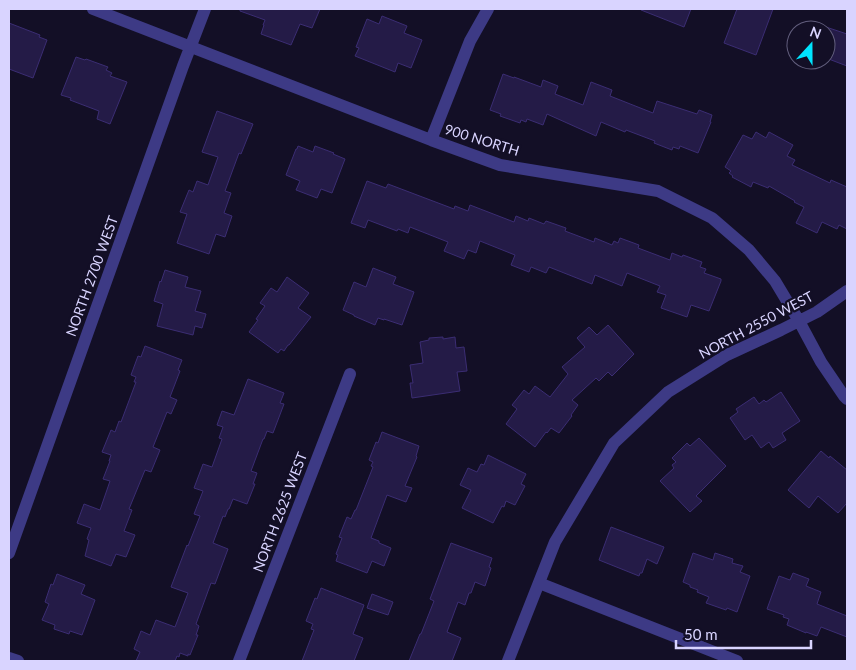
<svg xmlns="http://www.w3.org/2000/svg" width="856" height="670" font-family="Lato,sans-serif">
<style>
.building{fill:#241b47;stroke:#3b2d73}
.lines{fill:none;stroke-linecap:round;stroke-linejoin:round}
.minor{stroke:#3d3a85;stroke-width:12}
.labels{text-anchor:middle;stroke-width:4.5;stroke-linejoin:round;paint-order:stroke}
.street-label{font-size:14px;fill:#d9d4ff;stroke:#130f26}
</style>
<rect width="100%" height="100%" fill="#130f26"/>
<path class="building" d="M 240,9 L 320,9 L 312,28 L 300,24 L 291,45 L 261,34 L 264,25 L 263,25 L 265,20 L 240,11 Z
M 641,9 L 691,9 L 684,27 L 641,10 Z
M 737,9 L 773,9 L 756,55 L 724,43 Z
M 382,16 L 407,26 L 404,33 L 422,40 L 411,68 L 398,63 L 395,72 L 355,56 L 359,48 L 356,47 L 367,19 L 379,24 Z
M 9,23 L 40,35 L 39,37 L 47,40 L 33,78 L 9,69 Z
M 826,27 L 847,34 L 847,66 L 826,58 Z
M 76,57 L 85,60 L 86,59 L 108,67 L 106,70 L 112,73 L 110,76 L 127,82 L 110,124 L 97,119 L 99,111 L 70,100 L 71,98 L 61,95 Z
M 503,74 L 514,78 L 514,77 L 541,87 L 543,80 L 558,86 L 555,94 L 583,105 L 591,82 L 612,90 L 610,96 L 653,113 L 657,101 L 697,114 L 699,110 L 712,115 L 710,122 L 711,122 L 698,153 L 680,146 L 679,149 L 673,147 L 672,150 L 654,143 L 655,141 L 626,130 L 625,132 L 601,122 L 596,136 L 547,114 L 543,125 L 527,119 L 526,122 L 521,120 L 520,123 L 500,116 L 501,114 L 490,110 Z
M 217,111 L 253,124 L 241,154 L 239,153 L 225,191 L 231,193 L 224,213 L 232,216 L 225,237 L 216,234 L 209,254 L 177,243 L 187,214 L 180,212 L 189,190 L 193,192 L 197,181 L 208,185 L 218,157 L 202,152 Z
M 756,132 L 766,138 L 769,132 L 793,145 L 787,156 L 795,160 L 792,165 L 830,183 L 831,180 L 847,187 L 847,229 L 839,225 L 837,229 L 822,222 L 817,233 L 796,223 L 804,207 L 794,202 L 795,201 L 769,186 L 768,188 L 753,182 L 751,187 L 732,177 L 733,176 L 729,173 L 731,171 L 725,167 L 743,135 L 752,139 Z
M 298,146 L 313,152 L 315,146 L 334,153 L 333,154 L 345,159 L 332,193 L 321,189 L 317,198 L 296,190 L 300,181 L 286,175 L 296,149 L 297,149 Z
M 367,181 L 386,188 L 388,184 L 454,209 L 455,206 L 468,211 L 470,205 L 514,222 L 516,216 L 528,221 L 529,218 L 544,224 L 546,221 L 566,228 L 565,231 L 594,242 L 595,238 L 612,245 L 614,241 L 618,243 L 620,238 L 639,245 L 638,248 L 670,260 L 672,253 L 682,257 L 683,255 L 702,262 L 700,267 L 706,269 L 704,273 L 721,279 L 721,281 L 709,311 L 691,305 L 687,317 L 661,308 L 666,295 L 657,292 L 660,286 L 627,273 L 622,286 L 595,275 L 592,284 L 549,267 L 546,273 L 531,267 L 529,272 L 511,265 L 515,255 L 480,241 L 476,253 L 468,250 L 464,259 L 444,251 L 448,242 L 410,227 L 408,233 L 398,229 L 397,231 L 368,220 L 365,228 L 351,223 Z
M 373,268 L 396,277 L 393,284 L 414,292 L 402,325 L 384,319 L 384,320 L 378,318 L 375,325 L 354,316 L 354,315 L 343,310 L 354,282 L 366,287 Z
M 165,270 L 188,277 L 185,287 L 201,291 L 195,311 L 206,314 L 202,328 L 195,326 L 193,335 L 157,326 L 163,304 L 154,301 L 160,281 L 161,282 Z
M 287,277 L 309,293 L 298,308 L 311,317 L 289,345 L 288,345 L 284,351 L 281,349 L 278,353 L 249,332 L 258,320 L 256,319 L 265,306 L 260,303 L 271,288 L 277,292 Z
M 608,325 L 634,354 L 612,376 L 608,372 L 599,381 L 596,378 L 572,400 L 578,405 L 571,415 L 572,416 L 559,433 L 551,428 L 547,433 L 546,432 L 535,447 L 506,424 L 517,409 L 512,405 L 524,390 L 529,394 L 535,386 L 550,397 L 568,374 L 562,367 L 585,347 L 577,338 L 589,327 L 597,335 Z
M 443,337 L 443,339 L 455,337 L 456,348 L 464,347 L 467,371 L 457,372 L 460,391 L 412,398 L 410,383 L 413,383 L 410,365 L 423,363 L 420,342 L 429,340 L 429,338 Z
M 145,346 L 182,360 L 178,370 L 180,371 L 170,397 L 177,400 L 171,414 L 167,412 L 153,447 L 160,450 L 151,472 L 145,470 L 129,509 L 132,510 L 124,531 L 135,535 L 126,557 L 116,554 L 111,566 L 85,556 L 89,540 L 87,539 L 91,528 L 77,523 L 84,504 L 100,510 L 110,481 L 103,479 L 110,461 L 109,461 L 111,455 L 102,452 L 111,430 L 115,432 L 119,421 L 121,422 L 136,382 L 134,382 L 136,377 L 131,375 L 138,356 L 141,357 Z
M 248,379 L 284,393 L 280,403 L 284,404 L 273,433 L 267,431 L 264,439 L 263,439 L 251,471 L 257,473 L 253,484 L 255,484 L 247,504 L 233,499 L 229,509 L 228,509 L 225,517 L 223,516 L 213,543 L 228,549 L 215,584 L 211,583 L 196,624 L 199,626 L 196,635 L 198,635 L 190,655 L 188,654 L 188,656 L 180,653 L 179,657 L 177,656 L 175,661 L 136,661 L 140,652 L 134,649 L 141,631 L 150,635 L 156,620 L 175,627 L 188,593 L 171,587 L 187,545 L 188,546 L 200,516 L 194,514 L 203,491 L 194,488 L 203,464 L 212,467 L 222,439 L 219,438 L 223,427 L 217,425 L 222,411 L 234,415 Z
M 781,392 L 800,421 L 782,433 L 786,440 L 773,448 L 769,442 L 761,448 L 752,435 L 745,440 L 730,418 L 738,412 L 736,409 L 754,397 L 759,404 L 764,400 L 766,402 Z
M 382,432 L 419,446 L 416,456 L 417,457 L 405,486 L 412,488 L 406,502 L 387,495 L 371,538 L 379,541 L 379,543 L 391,548 L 384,566 L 372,561 L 367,573 L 336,561 L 338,555 L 336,554 L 342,538 L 339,537 L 347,517 L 351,519 L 355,510 L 356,510 L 373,467 L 371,466 L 373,462 L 369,460 L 376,442 L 378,443 Z
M 699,438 L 726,466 L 696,496 L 702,501 L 690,512 L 660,481 L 674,468 L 672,465 L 676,462 L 672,458 L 687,443 L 690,446 Z
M 821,451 L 829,458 L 830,456 L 847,470 L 847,503 L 838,513 L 818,496 L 809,508 L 788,490 Z
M 488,455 L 526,474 L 521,484 L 525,486 L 515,505 L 506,501 L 504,507 L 502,506 L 493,523 L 462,508 L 471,490 L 460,485 L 468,468 L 477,472 L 481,464 L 484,465 Z
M 611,527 L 664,547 L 657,564 L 647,559 L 642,573 L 640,573 L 639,576 L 599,560 Z
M 451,543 L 492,558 L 489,567 L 491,568 L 485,586 L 475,582 L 471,593 L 469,593 L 465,605 L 458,602 L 447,632 L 461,638 L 452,661 L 409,661 L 420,634 L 421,634 L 434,601 L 430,599 Z
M 693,553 L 713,560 L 715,553 L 733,559 L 732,563 L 743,566 L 740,572 L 750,576 L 737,612 L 727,608 L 726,610 L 706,603 L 709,597 L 697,592 L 698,590 L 690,587 L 690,585 L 683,582 Z
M 793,573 L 809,579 L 806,586 L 821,592 L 817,604 L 847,616 L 847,637 L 821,627 L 817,636 L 806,632 L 806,633 L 787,625 L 789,619 L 783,617 L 784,615 L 767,609 L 779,576 L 790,580 Z
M 57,574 L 85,585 L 81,594 L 95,600 L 82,635 L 70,631 L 69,634 L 54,629 L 55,625 L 42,620 L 49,604 L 45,602 L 51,584 L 53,585 Z
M 321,588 L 364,605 L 353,634 L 363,638 L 354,661 L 302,661 L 314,630 L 311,629 L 313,624 L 306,621 L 315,598 L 317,599 Z
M 372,594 L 393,602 L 388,615 L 367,608 Z"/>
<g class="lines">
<path class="minor" d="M 93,9 L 431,140 L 500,165 L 658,191 L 712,218 L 749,250 L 775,281 L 799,321 L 821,362 L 844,396 L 847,399
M 431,140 L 470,41 L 488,9
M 9,553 L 183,66 L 205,9
M 539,583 L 737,661
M 9,658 L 18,661
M 239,661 L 350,374
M 508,661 L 555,542 L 614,443 L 668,392 L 727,355 L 781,330 L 817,312 L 847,291"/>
</g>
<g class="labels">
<g class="street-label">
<text transform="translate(482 140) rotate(17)" y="5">900 NORTH</text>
<text transform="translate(92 276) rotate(-70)" y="5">NORTH 2700 WEST</text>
<text transform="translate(756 325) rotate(-28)" y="5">NORTH 2550 WEST</text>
<text transform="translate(280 512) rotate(-69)" y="5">NORTH 2625 WEST</text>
</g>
</g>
<rect width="856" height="670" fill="none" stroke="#d9d4ff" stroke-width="20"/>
<g transform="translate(811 45) rotate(21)"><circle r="24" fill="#130f26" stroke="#625e7d"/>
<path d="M0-4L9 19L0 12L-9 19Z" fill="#00e5ff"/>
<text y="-8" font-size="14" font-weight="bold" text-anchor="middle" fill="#d9d4ff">N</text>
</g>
<path d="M676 640v8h135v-8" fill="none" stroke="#d9d4ff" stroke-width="2.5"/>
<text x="684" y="640" font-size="15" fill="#d9d4ff" stroke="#130f26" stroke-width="4" paint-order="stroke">50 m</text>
</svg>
